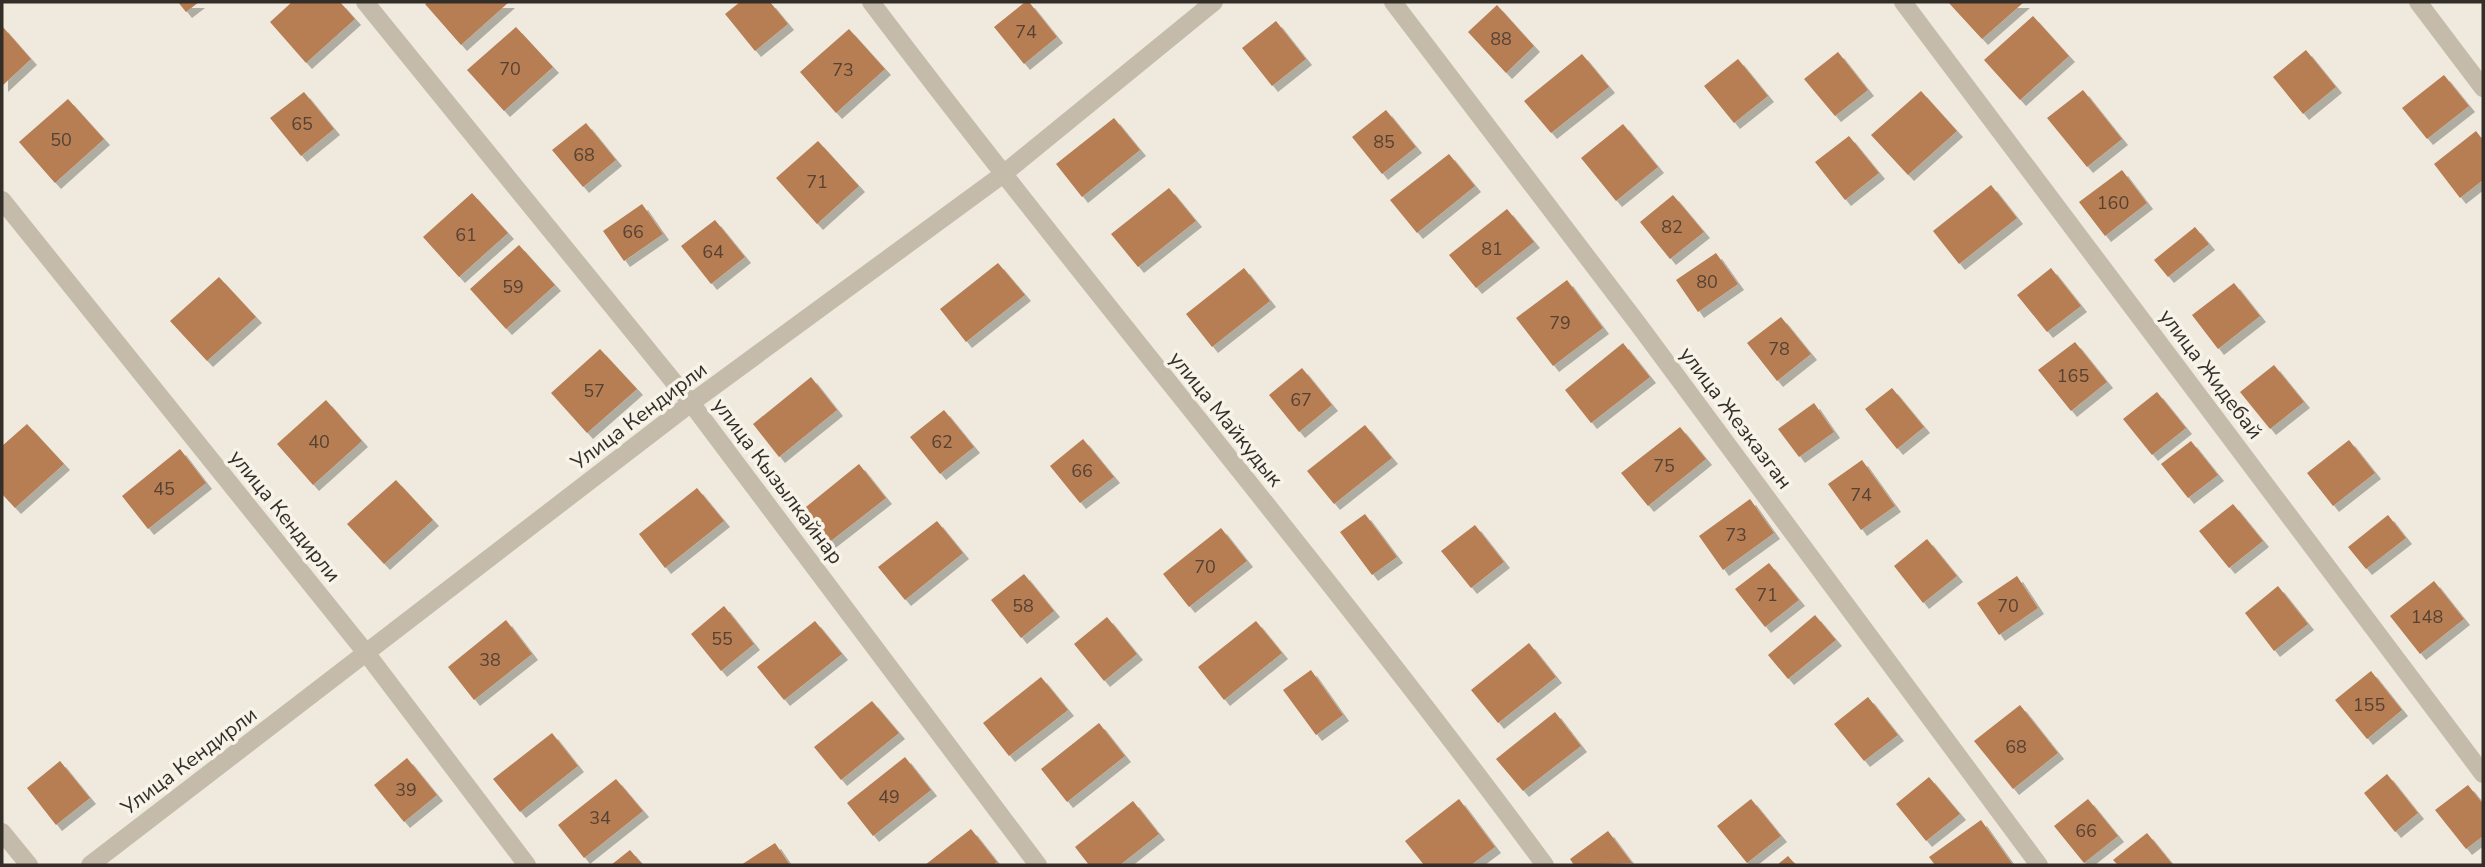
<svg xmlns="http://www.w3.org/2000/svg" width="2485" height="867" font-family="'Nunito Sans',sans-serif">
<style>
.building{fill:#b77d53;filter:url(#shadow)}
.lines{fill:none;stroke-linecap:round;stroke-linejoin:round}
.minor{stroke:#c5bbaa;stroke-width:18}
.labels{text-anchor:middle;stroke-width:7;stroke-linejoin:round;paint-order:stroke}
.number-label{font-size:18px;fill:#554234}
.street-label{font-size:21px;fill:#342e29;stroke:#f7f3e9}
</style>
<defs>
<filter id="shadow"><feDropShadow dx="6" dy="6" stdDeviation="0" flood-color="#0004"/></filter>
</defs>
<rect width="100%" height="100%" fill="#efeadd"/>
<path class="building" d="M 178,2 L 199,2 L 186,12 Z
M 292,2 L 340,2 L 355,19 L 306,63 L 270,22 Z
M 428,2 L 509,2 L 461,45 L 425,4 Z
M 740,2 L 770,2 L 788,24 L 755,51 L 725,14 Z
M 1025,2 L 1029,2 L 1057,37 L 1024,64 L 994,27 Z
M 1948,2 L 2024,2 L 1982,39 Z
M 1497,5 L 1534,46 L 1506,73 L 1468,32 Z
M 2033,16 L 2069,56 L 2020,100 L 1984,60 Z
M 1276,21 L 1306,59 L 1272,86 L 1242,48 Z
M 2,26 L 31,59 L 2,86 Z
M 516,27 L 553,67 L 504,111 L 467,70 Z
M 849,29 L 885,69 L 836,113 L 800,72 Z
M 2306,50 L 2336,87 L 2303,114 L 2273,77 Z
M 1838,52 L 1868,90 L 1835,116 L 1804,79 Z
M 1582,54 L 1609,87 L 1551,133 L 1524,101 Z
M 1738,59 L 1768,96 L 1734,123 L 1704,86 Z
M 2444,75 L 2469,106 L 2427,139 L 2402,108 Z
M 2083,90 L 2122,139 L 2087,167 L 2047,118 Z
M 1921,91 L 1957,131 L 1908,175 L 1871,135 Z
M 304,92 L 334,129 L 301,156 L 270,118 Z
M 68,99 L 104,139 L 55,183 L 19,142 Z
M 1386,110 L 1416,147 L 1382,174 L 1352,137 Z
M 1114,118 L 1140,150 L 1082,197 L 1056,164 Z
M 586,123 L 616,160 L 583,187 L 552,150 Z
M 1623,124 L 1658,167 L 1616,201 L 1581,158 Z
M 2476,131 L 2483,140 L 2483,180 L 2460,198 L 2434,164 Z
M 1849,136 L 1879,173 L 1845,200 L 1815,162 Z
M 818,141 L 859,186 L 817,224 L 776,178 Z
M 1449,154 L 1475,186 L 1417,233 L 1390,200 Z
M 2122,170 L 2147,203 L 2105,236 L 2079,202 Z
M 1991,185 L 2017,218 L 1959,264 L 1933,231 Z
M 1169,188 L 1196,221 L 1138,267 L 1111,234 Z
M 472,193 L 508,233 L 459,277 L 423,237 Z
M 1673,195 L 1704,232 L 1670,259 L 1640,222 Z
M 642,204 L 663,234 L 624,261 L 603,231 Z
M 1507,209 L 1534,242 L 1476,288 L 1449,255 Z
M 715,220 L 745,257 L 711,284 L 681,246 Z
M 2195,227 L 2209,244 L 2168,277 L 2154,260 Z
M 519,245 L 555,285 L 506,329 L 470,289 Z
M 1716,253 L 1738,284 L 1698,312 L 1676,280 Z
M 998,263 L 1025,295 L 966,342 L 940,309 Z
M 1244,268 L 1270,301 L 1212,347 L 1186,314 Z
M 2051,268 L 2081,306 L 2047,332 L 2017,295 Z
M 219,277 L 256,317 L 207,361 L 170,321 Z
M 1567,280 L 1603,328 L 1553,366 L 1516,318 Z
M 2234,283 L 2260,316 L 2218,349 L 2192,315 Z
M 1781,317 L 1811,354 L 1777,381 L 1747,343 Z
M 2075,342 L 2107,382 L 2071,411 L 2038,370 Z
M 1623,343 L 1650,377 L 1591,423 L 1565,390 Z
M 600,349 L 637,389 L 587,433 L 551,393 Z
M 2274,365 L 2304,402 L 2270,429 L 2240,392 Z
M 1302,368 L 1332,405 L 1299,432 L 1269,395 Z
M 811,377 L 837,410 L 779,457 L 753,424 Z
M 1892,388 L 1924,427 L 1897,449 L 1865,409 Z
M 2157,392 L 2186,428 L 2152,455 L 2123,419 Z
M 326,400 L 362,441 L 313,485 L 277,444 Z
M 1814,403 L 1834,432 L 1799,457 L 1778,429 Z
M 944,410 L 974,447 L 940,474 L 910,437 Z
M 27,424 L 64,464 L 15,508 L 2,494 L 2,446 Z
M 1365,425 L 1392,458 L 1334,504 L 1307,471 Z
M 1680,427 L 1706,459 L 1648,506 L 1621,473 Z
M 1083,439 L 1114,477 L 1080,503 L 1050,466 Z
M 2349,440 L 2375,473 L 2333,506 L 2307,473 Z
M 2191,441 L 2218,475 L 2188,498 L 2161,464 Z
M 180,449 L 206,483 L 148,529 L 122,496 Z
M 1862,460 L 1895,506 L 1861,530 L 1828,484 Z
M 859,464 L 886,498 L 827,544 L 801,511 Z
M 396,480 L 433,520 L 384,564 L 347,524 Z
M 697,488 L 724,521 L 665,568 L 639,534 Z
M 1750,499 L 1774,533 L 1723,570 L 1699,536 Z
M 2233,504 L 2263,541 L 2229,568 L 2199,531 Z
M 1365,514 L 1397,557 L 1372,575 L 1340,532 Z
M 2388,515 L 2406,538 L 2366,569 L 2348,547 Z
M 937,521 L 963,553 L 905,600 L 878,567 Z
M 1475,525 L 1504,562 L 1471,588 L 1441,551 Z
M 1221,528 L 1247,561 L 1189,607 L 1163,574 Z
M 1927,539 L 1957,576 L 1923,603 L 1894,566 Z
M 1769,563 L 1799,600 L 1765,627 L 1735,589 Z
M 1024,574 L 1054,611 L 1021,638 L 991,600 Z
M 2017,576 L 2038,608 L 1999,635 L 1977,603 Z
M 2434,581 L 2464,619 L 2420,654 L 2390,616 Z
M 2278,586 L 2308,624 L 2274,651 L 2245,613 Z
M 724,606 L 754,644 L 721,671 L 691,634 Z
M 1815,615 L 1836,640 L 1788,679 L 1768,655 Z
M 1107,617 L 1137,654 L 1104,681 L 1074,644 Z
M 506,620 L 532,654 L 474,700 L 448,667 Z
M 815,621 L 842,654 L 784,700 L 757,667 Z
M 1256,621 L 1282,653 L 1224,700 L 1198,667 Z
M 1529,643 L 1556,677 L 1498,723 L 1471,690 Z
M 1311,670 L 1343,715 L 1316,735 L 1283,690 Z
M 2371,671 L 2402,710 L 2367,739 L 2335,700 Z
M 1041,677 L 1068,710 L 1009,756 L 983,723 Z
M 1868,697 L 1898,735 L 1864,761 L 1834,724 Z
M 872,701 L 899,733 L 841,780 L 814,747 Z
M 2020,705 L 2058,753 L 2013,789 L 1974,741 Z
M 1555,712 L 1581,746 L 1523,791 L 1496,759 Z
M 1099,723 L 1125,756 L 1067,802 L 1041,769 Z
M 552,733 L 578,766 L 520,812 L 493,779 Z
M 905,757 L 931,790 L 873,836 L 847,803 Z
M 407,758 L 437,795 L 404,822 L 374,785 Z
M 60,761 L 90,798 L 56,825 L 27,788 Z
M 2387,774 L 2418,813 L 2395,832 L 2364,793 Z
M 1929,777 L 1960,814 L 1926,841 L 1896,804 Z
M 616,779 L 643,811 L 584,858 L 558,825 Z
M 2468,785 L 2483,804 L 2483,836 L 2466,849 L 2435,810 Z
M 1459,799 L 1495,847 L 1471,865 L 1424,865 L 1405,841 Z
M 1751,799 L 1781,836 L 1747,863 L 1717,826 Z
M 2088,799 L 2118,836 L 2084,863 L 2054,826 Z
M 1133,801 L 1159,834 L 1120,865 L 1089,865 L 1075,847 Z
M 1981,820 L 2013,865 L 1935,865 L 1929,857 Z
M 971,829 L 997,862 L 993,865 L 925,865 Z
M 1608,831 L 1632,863 L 1574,865 L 1570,859 Z
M 2147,833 L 2173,865 L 2118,865 L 2113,860 Z
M 775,843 L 790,865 L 741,865 Z
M 630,850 L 643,865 L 611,865 Z
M 1788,856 L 1796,865 L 1777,865 Z"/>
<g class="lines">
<path class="minor" d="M 365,2 L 691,403 L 1038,865
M 871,2 C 1091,293 1328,571 1545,865
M 1393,2 L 1638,324 L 2039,865
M 1903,2 L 2483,774
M 2418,2 L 2483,88
M 2,200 L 367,654 L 527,865
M 2,832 L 29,865
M 90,865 L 691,403 L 1002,175 L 1214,2"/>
</g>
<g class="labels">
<g class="number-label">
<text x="1026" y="38">74</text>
<text x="1501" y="45">88</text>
<text x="510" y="75">70</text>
<text x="843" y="76">73</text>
<text x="302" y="130">65</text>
<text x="61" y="146">50</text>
<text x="1384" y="148">85</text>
<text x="584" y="161">68</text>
<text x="817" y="188">71</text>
<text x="2113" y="209">160</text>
<text x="1672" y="233">82</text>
<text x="633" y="238">66</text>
<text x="466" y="241">61</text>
<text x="1492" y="255">81</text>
<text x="713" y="258">64</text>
<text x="1707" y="288">80</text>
<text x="513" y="293">59</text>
<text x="1560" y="329">79</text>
<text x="1779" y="355">78</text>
<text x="2073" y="382">165</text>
<text x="594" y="397">57</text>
<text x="1301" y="406">67</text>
<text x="319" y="448">40</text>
<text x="942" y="448">62</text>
<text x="1664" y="472">75</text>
<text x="1082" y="477">66</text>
<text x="164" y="495">45</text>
<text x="1861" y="501">74</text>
<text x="1736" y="541">73</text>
<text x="1205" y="573">70</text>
<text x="1767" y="601">71</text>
<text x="1023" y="612">58</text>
<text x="2008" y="612">70</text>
<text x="2427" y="623">148</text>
<text x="722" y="645">55</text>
<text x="490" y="666">38</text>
<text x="2369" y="711">155</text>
<text x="2016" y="753">68</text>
<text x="406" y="796">39</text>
<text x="889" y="803">49</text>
<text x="600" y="824">34</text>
<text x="2086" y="837">66</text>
</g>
<g class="street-label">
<text transform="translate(2211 374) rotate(53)" y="7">улица Жидебай</text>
<text transform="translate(639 416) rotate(-37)" y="7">Улица Кендирли</text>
<text transform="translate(1736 418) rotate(53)" y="7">улица Жезказган</text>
<text transform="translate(1226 419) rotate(51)" y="7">улица Майкудык</text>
<text transform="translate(778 481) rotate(53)" y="7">улица Кызылкайнар</text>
<text transform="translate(285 516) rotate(51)" y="7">улица Кендирли</text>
<text transform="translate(189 761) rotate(-37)" y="7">Улица Кендирли</text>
</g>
</g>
<rect width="2485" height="867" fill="none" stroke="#342e29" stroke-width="7"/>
</svg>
